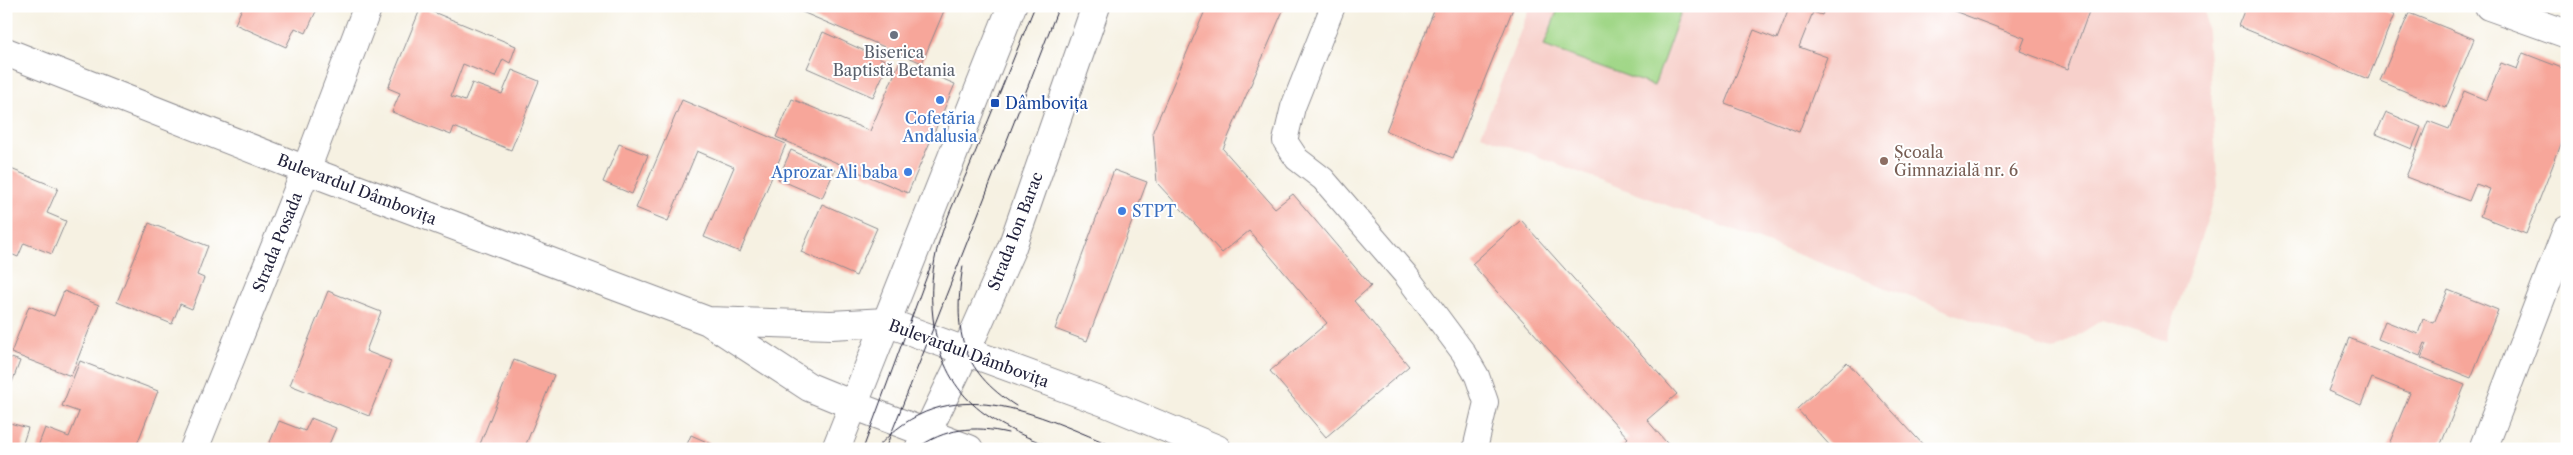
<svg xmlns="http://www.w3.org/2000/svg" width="2573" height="455" font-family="'Libre Caslon Text',serif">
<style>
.built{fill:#f7d0cb}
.green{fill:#a1d788;stroke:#627c62}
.building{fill:#f7a69a}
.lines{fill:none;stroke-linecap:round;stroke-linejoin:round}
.service-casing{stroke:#8c8a8e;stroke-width:26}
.minor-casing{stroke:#8c8a8e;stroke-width:30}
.tertiary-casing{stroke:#8c8a8e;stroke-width:30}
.service{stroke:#fff;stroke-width:24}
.minor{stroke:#fff;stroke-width:28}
.tertiary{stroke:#fff;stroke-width:28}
.tram{stroke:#22223b;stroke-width:1}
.worship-dot{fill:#6b7280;stroke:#fff;stroke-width:2}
.shop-dot{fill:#3f7fe0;stroke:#fff;stroke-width:2}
.transit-dot{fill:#1a4fb4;stroke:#fff;stroke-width:2}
.education-dot{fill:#8d6e63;stroke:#fff;stroke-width:2}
.labels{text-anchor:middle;stroke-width:4;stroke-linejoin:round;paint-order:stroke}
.worship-label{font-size:16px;fill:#5b616d;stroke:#fff}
.transit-label{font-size:16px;fill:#164399;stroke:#fff;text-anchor:start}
.shop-label{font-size:16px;fill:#366cbe;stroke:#fff}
.education-label{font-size:16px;fill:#785e54;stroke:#fff;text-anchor:start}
.street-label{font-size:16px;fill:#22223b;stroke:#fff}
</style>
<rect width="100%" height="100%" fill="#fff"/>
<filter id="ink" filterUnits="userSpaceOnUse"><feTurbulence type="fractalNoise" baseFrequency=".02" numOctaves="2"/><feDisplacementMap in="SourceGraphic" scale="10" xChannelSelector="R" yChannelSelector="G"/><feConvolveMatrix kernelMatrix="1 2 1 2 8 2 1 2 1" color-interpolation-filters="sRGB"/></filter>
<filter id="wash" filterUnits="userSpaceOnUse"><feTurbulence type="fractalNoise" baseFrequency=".0096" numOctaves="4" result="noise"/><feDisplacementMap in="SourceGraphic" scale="20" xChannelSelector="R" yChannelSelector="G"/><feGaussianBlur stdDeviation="1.12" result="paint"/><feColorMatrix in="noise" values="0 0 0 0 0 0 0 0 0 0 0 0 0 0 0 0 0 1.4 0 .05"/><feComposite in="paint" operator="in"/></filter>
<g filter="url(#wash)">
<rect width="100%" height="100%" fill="#f6f1e2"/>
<path class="built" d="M 1530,6 L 2205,6 L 2218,188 L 2166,341 L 2102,320 L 2053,351 L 1481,135 Z"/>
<path class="green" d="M 1559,6 L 1683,6 L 1654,86 L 1544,46 Z"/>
<g id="blocks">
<path class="building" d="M 243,6 L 312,6 L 317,9 L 306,33 L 295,28 L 286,47 L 235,24 Z
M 788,6 L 946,6 L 922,63 Z
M 1207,6 L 1285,6 L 1223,149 L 1275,208 L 1293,194 L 1371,286 L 1354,301 L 1409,366 L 1326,437 L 1270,371 L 1327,323 L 1249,231 L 1222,253 L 1157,183 L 1153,131 Z
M 1436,6 L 1514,6 L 1453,158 L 1386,131 Z
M 1790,6 L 1825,6 L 1822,15 L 1813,12 L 1799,47 L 1827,57 L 1799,132 L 1725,103 L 1754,30 L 1777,39 Z
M 1941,6 L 2091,6 L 2068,69 L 2020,51 L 2025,38 Z
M 2246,6 L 2373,6 L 2394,15 L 2368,79 L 2238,26 Z
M 421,7 L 516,46 L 510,63 L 503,59 L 495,77 L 463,64 L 451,96 L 465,101 L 472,83 L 502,94 L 512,70 L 539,81 L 511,150 L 454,127 L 451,135 L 392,112 L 400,93 L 388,88 Z
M 2409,13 L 2474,39 L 2446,108 L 2380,81 Z
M 823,32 L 889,62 L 873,97 L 807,68 Z
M 2523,53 L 2567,70 L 2567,129 L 2526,234 L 2480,216 L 2490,189 L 2476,184 L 2469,201 L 2406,177 L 2428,121 L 2449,129 L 2464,91 L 2486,100 L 2501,63 L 2517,69 Z
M 900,61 L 955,84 L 908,193 L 776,137 L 792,99 L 870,131 Z
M 682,100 L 786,144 L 740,252 L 704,237 L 734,167 L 697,151 L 668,221 L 636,208 Z
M 2386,112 L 2421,127 L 2412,149 L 2376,134 Z
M 619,144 L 648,155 L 632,194 L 603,182 Z
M 791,150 L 835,170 L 822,198 L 778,179 Z
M 6,167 L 58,188 L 47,213 L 66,221 L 52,254 L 24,243 L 18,257 L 6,252 Z
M 1114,170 L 1147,182 L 1087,341 L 1055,329 Z
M 822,204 L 877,228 L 856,276 L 801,252 Z
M 1521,220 L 1677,394 L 1647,420 L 1672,449 L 1616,449 L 1628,438 L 1472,264 Z
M 149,223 L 208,246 L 197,275 L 204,278 L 192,309 L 180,304 L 172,324 L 117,302 Z
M 2448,290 L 2498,310 L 2471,378 L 2421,358 L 2427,344 L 2425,343 L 2420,356 L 2378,339 L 2385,321 L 2418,334 L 2423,319 L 2434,323 Z
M 64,291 L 99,305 L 71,376 L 11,353 L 29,306 L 54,316 Z
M 328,291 L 381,312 L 366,351 L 391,361 L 369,416 L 290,385 Z
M 2349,338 L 2465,385 L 2439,449 L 2387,449 L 2410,393 L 2372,378 L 2361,405 L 2328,391 Z
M 6,356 L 20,361 L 8,393 L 6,393 Z
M 514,360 L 554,375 L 524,449 L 478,449 Z
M 80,361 L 158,391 L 135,449 L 37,449 L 45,428 L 69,437 L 79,412 L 62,406 Z
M 1847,362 L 1927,449 L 1833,449 L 1797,409 Z
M 311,418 L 336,428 L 327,449 L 267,449 L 279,421 L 305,431 Z
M 6,422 L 28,428 L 21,449 L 6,447 Z
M 691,435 L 723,449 L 685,449 Z"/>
</g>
</g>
<g filter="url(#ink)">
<use href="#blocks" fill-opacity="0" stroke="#8c8a8e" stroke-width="1"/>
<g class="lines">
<defs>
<path id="service" d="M 1333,6 L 1293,107 L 1285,141 L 1297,159 L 1323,179 L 1405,274 L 1463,352 L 1477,376 L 1486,402 L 1475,449"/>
<path id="minor" d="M 2489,6 L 2567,34
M 6,52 L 306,170 L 708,321 L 809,387 L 853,405
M 708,321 L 831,325 L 886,322
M 194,449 L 306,170 L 368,6
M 2483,449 L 2567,230"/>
<path id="tertiary" d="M 886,322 L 1104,402 L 1217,449
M 853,405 L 969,449
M 836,449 L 1012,6
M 919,449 L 966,351 L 1012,247 L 1096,6"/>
</defs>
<use href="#service" class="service-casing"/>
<use href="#minor" class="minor-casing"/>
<use href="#tertiary" class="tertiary-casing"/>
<use href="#service" class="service"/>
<use href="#minor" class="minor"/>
<use href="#tertiary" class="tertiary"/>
<path class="tram" d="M 1035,6 C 1014,57 994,107 973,158 C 962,185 948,213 939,242 C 932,265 930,294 933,318 C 943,398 987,423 1057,449
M 963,266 C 953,328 959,370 1016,406
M 863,449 L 931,265
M 876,449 C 948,366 1037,415 1120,449
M 885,449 C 944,302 1002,154 1059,6
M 916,449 C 945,428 974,425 1008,433"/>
</g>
</g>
<circle class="worship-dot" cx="894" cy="35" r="5"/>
<g class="shop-dot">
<circle cx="940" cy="100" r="5"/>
<circle cx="908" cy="172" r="5"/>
<circle cx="1122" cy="211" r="5"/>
</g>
<rect class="transit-dot" x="990" y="98" width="10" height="10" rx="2.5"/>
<circle class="education-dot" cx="1884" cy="161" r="5"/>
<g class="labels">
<g class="worship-label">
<text x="894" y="58">Biserica<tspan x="894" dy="18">Baptistă Betania</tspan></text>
</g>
<g class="transit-label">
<text x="1005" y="109">Dâmbovița</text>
</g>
<g class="shop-label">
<text x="940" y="124">Cofetăria<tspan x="940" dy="18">Andalusia</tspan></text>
<text x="898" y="178" text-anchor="end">Aprozar Ali baba</text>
<text x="1132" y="217" text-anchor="start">STPT</text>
</g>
<g class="education-label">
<text x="1894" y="158">Școala<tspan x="1894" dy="18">Gimnazială nr. 6</tspan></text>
</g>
<g class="street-label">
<text transform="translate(357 189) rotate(21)" y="6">Bulevardul Dâmbovița</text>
<text transform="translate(1015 231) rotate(-69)" y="6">Strada Ion Barac</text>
<text transform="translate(277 242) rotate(-68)" y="6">Strada Posada</text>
<text transform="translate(969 353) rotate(20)" y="6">Bulevardul Dâmbovița</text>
</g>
</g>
<rect width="2573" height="455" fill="none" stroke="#fff" stroke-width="25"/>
</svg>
